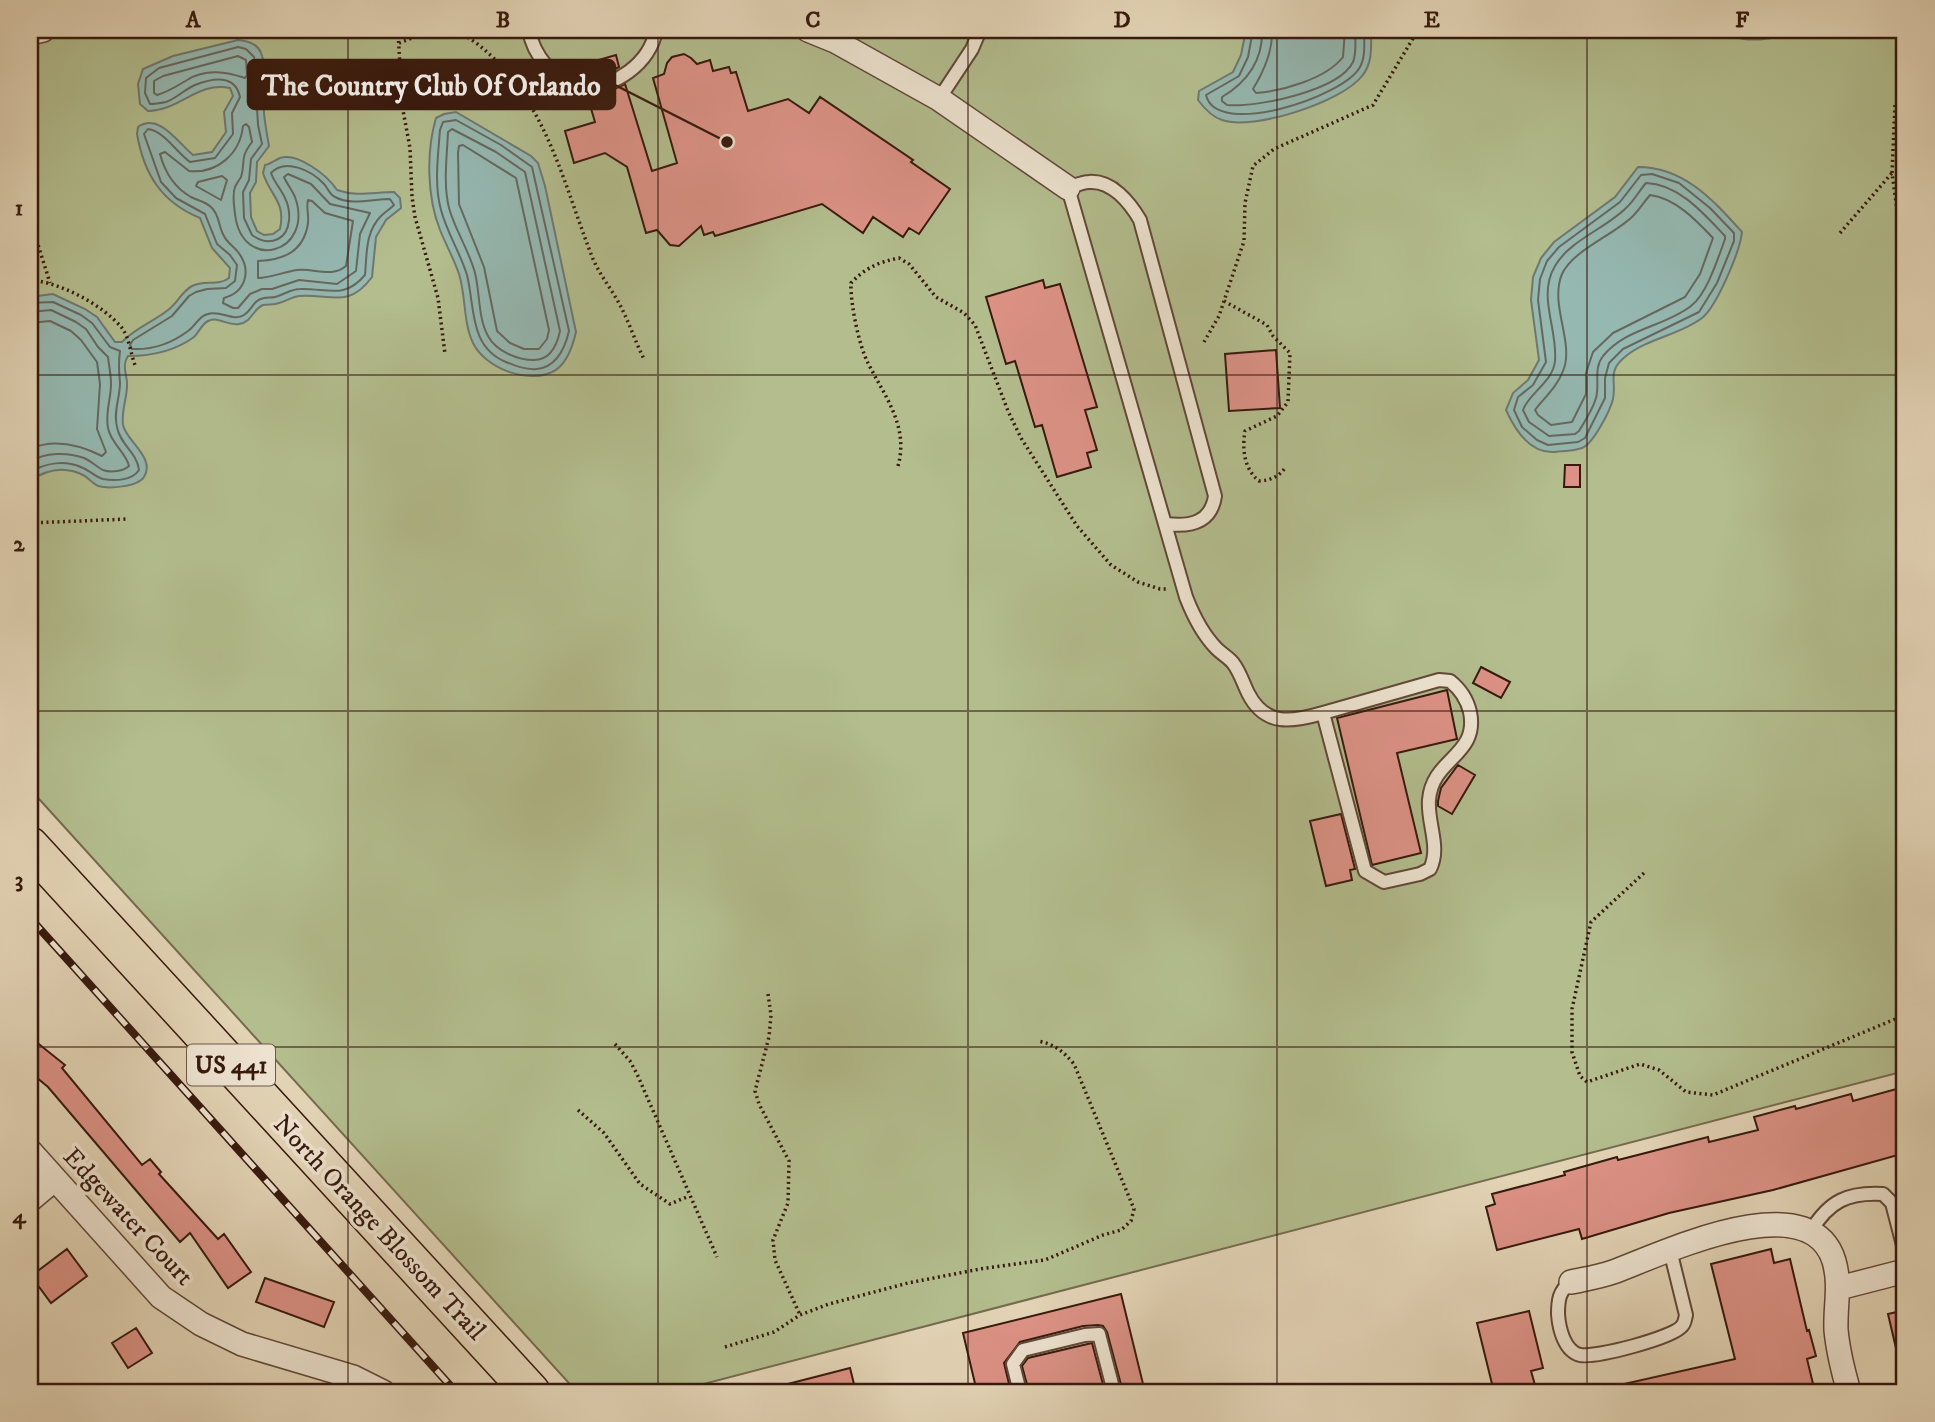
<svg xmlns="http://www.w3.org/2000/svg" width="1935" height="1422" font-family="'IM FELL DW Pica',serif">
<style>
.green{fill:#b3bd8e;stroke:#756b4e;stroke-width:2}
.water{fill:#95b8b1;stroke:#6f7870;stroke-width:2}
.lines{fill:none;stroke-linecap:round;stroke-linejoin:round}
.shore{stroke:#666860;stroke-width:2}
.building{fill:#dc9286;stroke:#37190e;stroke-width:2}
.lane-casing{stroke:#624838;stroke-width:16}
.street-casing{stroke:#624838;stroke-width:26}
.primary-casing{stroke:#37190e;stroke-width:40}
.path{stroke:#37190e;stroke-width:3.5;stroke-dasharray:2 3.5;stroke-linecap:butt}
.lane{stroke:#ede3d0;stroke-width:12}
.street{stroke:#ede3d0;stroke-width:23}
.primary{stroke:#e3d4b6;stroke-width:37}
.rail-casing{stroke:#37190e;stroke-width:8}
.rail{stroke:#ede3d0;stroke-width:5;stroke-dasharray:16;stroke-linecap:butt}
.grid{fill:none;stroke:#37190e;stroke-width:2;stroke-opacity:0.55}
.labels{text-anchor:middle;stroke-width:7;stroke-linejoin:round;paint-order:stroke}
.shield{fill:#ede3d0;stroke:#6e5648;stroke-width:2}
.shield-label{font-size:24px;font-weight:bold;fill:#37190e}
.street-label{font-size:26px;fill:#37190e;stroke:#ede3d0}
.leader{fill:none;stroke:#37190e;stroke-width:2.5}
.callout-dot{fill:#37190e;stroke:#ede3d0;stroke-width:2.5}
.callout{fill:#37190e;stroke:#37190e;stroke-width:2.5}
.callout-label{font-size:28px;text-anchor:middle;font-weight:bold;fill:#fff}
.neatline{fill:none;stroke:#37190e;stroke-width:2.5}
.grid-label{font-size:23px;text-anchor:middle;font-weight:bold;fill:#37190e}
</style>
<rect width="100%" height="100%" fill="#e3d4b6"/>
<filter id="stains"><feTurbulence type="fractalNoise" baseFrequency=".00286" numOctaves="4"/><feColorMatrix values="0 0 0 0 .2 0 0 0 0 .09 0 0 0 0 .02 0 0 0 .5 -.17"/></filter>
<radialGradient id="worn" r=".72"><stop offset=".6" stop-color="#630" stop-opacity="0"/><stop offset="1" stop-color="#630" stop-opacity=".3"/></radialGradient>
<path class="green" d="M 30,30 L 1905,30 L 1905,1071 L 673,1392 L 577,1392 L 30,789 Z"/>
<path class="water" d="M 1246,30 L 1371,30 C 1371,46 1373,63 1362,76 C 1342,102 1253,131 1222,120 C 1212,117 1204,108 1198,100 L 1199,91 L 1233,72 L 1241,55 Z
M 1729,30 L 1803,30 C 1782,37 1753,44 1732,36 Z
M 238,40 C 247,41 257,43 261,53 C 268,70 263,95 264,113 C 265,124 267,135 269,146 L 257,162 L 256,182 L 250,193 L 251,217 L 257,231 L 264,235 L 273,234 L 280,229 C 286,201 270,196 263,173 L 265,165 C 270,164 275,160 280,158 C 298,152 328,176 337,190 C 357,197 374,192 394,192 L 400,198 L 401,208 L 386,220 L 376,237 L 372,277 C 348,310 329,293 299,296 C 292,297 286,301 279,303 C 274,305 268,304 263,305 C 253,309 252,322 239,324 C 227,326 219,316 208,321 C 202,324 199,332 194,337 C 175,351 151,356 128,356 C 122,365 126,372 127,382 C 128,396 121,410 123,425 C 126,441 156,458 144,477 C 138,487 108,489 98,486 C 94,484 89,479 85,476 C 66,466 47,469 30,481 L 30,297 L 53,294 L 85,309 L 97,317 L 115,342 L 122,342 C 135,328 153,322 168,310 C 178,303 181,292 192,286 C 204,280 219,286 229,278 L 230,268 L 212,248 L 200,218 C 161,202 144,174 137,134 L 138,127 C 159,112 178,143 193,155 L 212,152 L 226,132 L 224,112 L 233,96 L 230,88 C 198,81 181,110 148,111 L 140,104 L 138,84 L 143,69 L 173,56 Z
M 456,112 L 531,156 L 538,163 L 545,186 L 576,332 C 573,345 566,366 552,372 C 527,384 485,368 473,343 C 463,322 466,296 459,274 C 454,259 446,245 440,230 C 427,197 426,152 436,118 L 444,114 Z
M 1638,167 C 1684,167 1713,200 1742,232 C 1740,251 1717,306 1702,318 C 1680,335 1648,338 1626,356 C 1606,372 1617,380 1613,399 C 1610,411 1593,444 1582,448 C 1574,451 1564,451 1555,452 C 1530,454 1515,430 1506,410 L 1513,393 L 1528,380 L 1539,360 L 1531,300 L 1533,277 L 1541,258 L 1554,242 L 1615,197 Z"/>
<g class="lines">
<path class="shore" d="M 1253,30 L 1248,57 L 1239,76 L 1206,95 C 1216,139 1344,97 1360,67 C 1366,56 1364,42 1364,30
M 1262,30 C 1263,61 1247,82 1222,97 L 1222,101 L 1227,105 C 1255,108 1339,91 1353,62 C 1357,52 1355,40 1355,30
M 1272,30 C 1273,51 1264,71 1253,89 L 1256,93 C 1282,91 1326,79 1343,57 L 1345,30
M 238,47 L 246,49 L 254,57 L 258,125 L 262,144 L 251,159 L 249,180 L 243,192 L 244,218 L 252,235 C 260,241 268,244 278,239 C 292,232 291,210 285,198 C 281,189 274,182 271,173 C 285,158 311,170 324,184 C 328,188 329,194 335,197 C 352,206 372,199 390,199 L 394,205 C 390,209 385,212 381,216 C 365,232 367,254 365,275 C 344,300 327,288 300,289 C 291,289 283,295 275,297 C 271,298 267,297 264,298 C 253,300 253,309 244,315 C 233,322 221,310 208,314 C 198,316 196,326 188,331 C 172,343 152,350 132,349 L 130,345 L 133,340 L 172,316 L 189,296 L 196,292 L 207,289 L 226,288 L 235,281 L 237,265 L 230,255 L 217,244 L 205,214 L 176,198 L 161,182 L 144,134 L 148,129 C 164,131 176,152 190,162 L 215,158 L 233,134 L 232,113 L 240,97 C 235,74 213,78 195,85 C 185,89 177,98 166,102 C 161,103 156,104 150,104 L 145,93 L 146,78 L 159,68 Z
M 238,56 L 246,60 L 247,75 L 245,78 C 227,72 206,68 187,80 C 177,86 168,92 157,95 L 154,93 L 154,81 L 163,76 Z
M 456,120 L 501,145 L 532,167 L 569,331 C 565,348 556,367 537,369 C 526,370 516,366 506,362 C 469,347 475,307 467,275 C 460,252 447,233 441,210 C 434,185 438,156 440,130 L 443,122 Z
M 246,124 L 249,127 L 252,142 C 239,159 246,161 241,177 C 239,180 237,183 235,187 C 232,195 234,205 235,214 C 242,274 315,253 295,197 C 292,190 287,184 284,177 L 288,174 L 311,184 L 330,204 L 370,213 L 360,234 L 356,271 L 337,284 L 299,280 L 272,289 L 262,289 L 250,294 L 238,308 L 233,308 L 223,303 L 224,298 C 246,292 252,270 238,252 C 234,246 227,243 224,236 C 218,226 220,215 211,207 C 206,202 197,200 191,197 C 175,188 165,173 160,154 L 165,152 L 189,171 C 217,174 240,154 243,126 Z
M 452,129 L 496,152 L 525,172 L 560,331 C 557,345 550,360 534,360 C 517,360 496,351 488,336 C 478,318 480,293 475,273 C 469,250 455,230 449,208 C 443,184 447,156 448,132 Z
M 463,145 L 516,178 L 549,330 L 547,339 L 539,349 L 524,349 L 510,343 L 497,331 L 484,267 L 459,204 L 458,153 L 459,146 Z
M 1652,174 L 1679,183 L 1710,208 L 1734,233 L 1734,241 L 1717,283 L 1699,312 L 1623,349 L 1609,363 L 1605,378 L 1605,398 L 1585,438 L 1578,442 L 1548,445 L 1537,440 L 1522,427 L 1514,410 L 1518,397 L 1533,385 L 1546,362 L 1538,300 L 1540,279 L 1547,261 L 1559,247 L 1620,202 L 1641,175 Z
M 222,176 L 227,180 L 221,200 L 196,186 L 198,182 Z
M 1646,183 C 1679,184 1704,214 1725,236 L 1725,239 C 1718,258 1707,294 1691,306 C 1664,327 1626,328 1603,356 C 1593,369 1600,384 1596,398 C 1593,409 1585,421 1579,431 L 1575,434 L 1549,436 L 1529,422 L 1523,410 C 1529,393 1553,382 1555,361 C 1558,329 1537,296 1555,266 C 1570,240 1605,229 1626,208 C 1634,201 1639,191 1646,183 Z
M 1650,195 C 1675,198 1696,220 1713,238 L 1700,274 L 1685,297 L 1613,333 L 1593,352 L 1586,373 L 1586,394 L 1572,422 L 1551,425 L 1538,415 L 1535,410 C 1545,397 1557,387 1563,371 C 1575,343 1549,305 1562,274 C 1573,250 1614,235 1633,216 C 1639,210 1644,202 1650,195 Z
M 308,200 L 312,201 L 325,213 L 353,221 L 346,266 C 332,278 314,268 297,270 C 283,272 271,278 258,278 L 258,261 C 283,260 304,252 308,223 C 309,215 306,208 308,200 Z
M 30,303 L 53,302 L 81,315 L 92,323 L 110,347 L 120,351 C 118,365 119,368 120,383 C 120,398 113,412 117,427 C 120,445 137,452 139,470 C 132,481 114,481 103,479 C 96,477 90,471 83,468 C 66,460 45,462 30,473
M 30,312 L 51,310 L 76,322 L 86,329 L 98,347 L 108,357 C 109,366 111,375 111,384 C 111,399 105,413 108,428 C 111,444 126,452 129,466 C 124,471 111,473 103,470 C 97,467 91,461 84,458 C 67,452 45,452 30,462
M 30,323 L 50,321 L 71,331 L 81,340 L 97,362 L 100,384 L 97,429 L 106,452 L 102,456 C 80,445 54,438 30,449"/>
</g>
<path class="building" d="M 684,54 L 691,58 L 697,64 L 710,60 L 713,71 L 729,67 L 731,73 L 736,72 L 748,111 L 788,99 L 809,113 L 820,97 L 913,160 L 911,162 L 950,189 L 919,234 L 909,228 L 903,237 L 873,217 L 863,233 L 822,204 L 715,236 L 713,232 L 704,235 L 701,226 L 679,246 L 670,245 L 657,230 L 646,233 L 627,167 L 605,153 L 574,163 L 565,131 L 595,122 L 587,95 L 608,92 L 625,84 L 652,171 L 677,163 L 653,78 L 664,74 L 667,63 L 672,57 Z
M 616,55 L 619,67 L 604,75 L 582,77 L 578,66 Z
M 1043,280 L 1045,288 L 1060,284 L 1097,407 L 1085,410 L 1097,450 L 1087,453 L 1091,467 L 1057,477 L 1042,425 L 1035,427 L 1015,361 L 1006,364 L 986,297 Z
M 1276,350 L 1280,408 L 1229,411 L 1225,354 Z
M 1565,465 L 1580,465 L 1580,487 L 1564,487 Z
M 1481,667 L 1510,682 L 1501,698 L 1473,683 Z
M 1447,690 L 1457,739 L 1397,753 L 1421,853 L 1372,865 L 1337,718 Z
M 1458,765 L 1475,775 L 1452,814 L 1438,806 L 1438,801 L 1441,788 Z
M 1341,814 L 1355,869 L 1350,870 L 1352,880 L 1326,886 L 1310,821 Z
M 30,1037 L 65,1065 L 62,1068 L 142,1165 L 150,1159 L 161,1172 L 159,1174 L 218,1239 L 224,1234 L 251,1272 L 228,1288 L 190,1233 L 180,1242 L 48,1087 L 30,1072 Z
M 1900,1088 L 1905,1107 L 1905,1153 L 1773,1190 L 1669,1213 L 1582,1239 L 1579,1229 L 1497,1250 L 1486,1207 L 1495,1204 L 1492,1194 L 1565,1175 L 1564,1172 L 1617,1157 L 1618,1160 L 1708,1137 L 1709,1142 L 1758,1130 L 1754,1117 L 1795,1106 L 1796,1109 L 1851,1094 L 1853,1101 Z
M 67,1249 L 87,1276 L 51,1303 L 31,1276 Z
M 1771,1249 L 1774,1263 L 1790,1259 L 1807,1331 L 1809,1330 L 1816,1356 L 1807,1359 L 1815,1392 L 1615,1392 L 1615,1386 L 1735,1359 L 1711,1264 Z
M 265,1278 L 334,1302 L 324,1327 L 256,1302 Z
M 1121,1294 L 1145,1392 L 1123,1392 L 1107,1332 L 1103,1326 L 1098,1325 L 1083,1326 L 1020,1342 L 1004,1363 L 1011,1392 L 977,1392 L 963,1333 Z
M 1905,1310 L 1905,1360 L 1899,1361 L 1888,1314 Z
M 1529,1311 L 1543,1368 L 1531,1371 L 1537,1392 L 1494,1392 L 1477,1323 Z
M 136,1328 L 152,1353 L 128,1368 L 112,1343 Z
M 1092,1343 L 1105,1392 L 1029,1392 L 1022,1366 L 1028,1358 Z
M 850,1368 L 856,1392 L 777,1392 L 776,1387 Z"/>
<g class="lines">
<defs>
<path id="lane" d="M 529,30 C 533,54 554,83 581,86 C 615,89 650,63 656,30
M 939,99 L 972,49 L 980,30
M 1166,524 C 1190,527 1211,523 1215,496 L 1140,220 C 1130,203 1112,180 1089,182 C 1082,182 1074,186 1068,188 L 1186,597 C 1193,615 1203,635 1217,649 C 1222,654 1229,658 1233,663 C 1240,672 1243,683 1248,693 C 1265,727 1292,722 1323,713 L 1365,871 L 1384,882 L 1420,874 L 1430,869 C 1441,847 1427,823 1429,800 C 1432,758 1479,756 1470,712 C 1467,699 1460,689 1450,681 L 1439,680 L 1323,713
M 1811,1231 C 1829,1201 1848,1192 1883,1194 L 1892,1203 L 1905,1253
M 1571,1282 C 1559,1291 1558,1300 1558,1314 C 1559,1328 1564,1351 1580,1355 C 1595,1358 1673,1338 1682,1326 C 1685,1323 1685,1319 1686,1315 L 1670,1250
M 1020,1392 L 1013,1364 L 1023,1350 L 1085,1335 L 1099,1334 L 1114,1392"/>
<path id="street" d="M 808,30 L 835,41 L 939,99 L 1068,188
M 30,33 L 43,30
M 30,1151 L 161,1297 L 201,1324 L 242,1344 L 353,1377 L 383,1392
M 30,1200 L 55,1179
M 1571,1282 C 1585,1279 1599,1277 1613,1272 C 1662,1254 1810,1182 1834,1261 C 1841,1285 1835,1306 1836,1330 C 1838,1352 1843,1371 1849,1392
M 1839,1288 L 1905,1271"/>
<path id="primary" d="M 30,846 L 531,1392"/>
</defs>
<use href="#lane" class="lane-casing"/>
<use href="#street" class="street-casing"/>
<use href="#primary" class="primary-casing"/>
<path class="path" d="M 398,30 L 402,105 L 410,148 L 412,197 L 415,217 L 438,298 L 445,354
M 399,43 C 415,37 432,29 450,31 C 464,33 477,43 487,52 C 546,104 564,184 591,254 C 598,273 611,288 620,305 C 629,322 635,341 644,359
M 1895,105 L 1892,173 L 1905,268
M 30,219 L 50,283
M 1840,233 L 1892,173
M 30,280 C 60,282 103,305 122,328 C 129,337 131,355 135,365
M 1224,301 L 1267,325 L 1273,336 L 1290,353 L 1288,402 L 1277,416 L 1245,431 C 1242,449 1244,469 1259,481 C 1272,480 1278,477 1286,467
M 1204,342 L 1219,316 L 1244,241 L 1245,203 L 1253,166 L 1274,149 L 1373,105 L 1418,30
M 898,466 C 909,426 885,397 868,363 C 859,346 850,302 851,283 C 865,268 879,262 899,258 L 909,264 L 936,297 L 964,313 L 975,325 L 1008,411 L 1021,438 L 1077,526 L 1111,565 L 1138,582 L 1160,589 L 1168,589
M 30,523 L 128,519
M 1644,873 L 1591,922 L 1572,1009 L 1572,1052 L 1580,1076 L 1587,1082 L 1640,1064 L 1659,1070 L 1686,1092 L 1713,1095 L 1905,1015
M 768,994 L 771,1015 L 769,1037 L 755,1091 L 759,1104 L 789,1161 L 788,1203 L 773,1240 L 775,1260 L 800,1315
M 615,1044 L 630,1061 L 637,1074 L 717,1257
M 578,1110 L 604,1133 L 640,1184 L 670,1204 L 689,1196
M 725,1347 L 774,1332 L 800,1315 L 829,1304 L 908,1283 L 980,1269 L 1045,1260 L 1103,1235 L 1121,1230 L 1131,1221 L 1134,1209 L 1074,1064 C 1063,1051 1054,1044 1038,1041"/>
<use href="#lane" class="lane"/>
<use href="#street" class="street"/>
<use href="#primary" class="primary"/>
<defs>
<path id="rail" d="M 30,918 L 456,1392"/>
</defs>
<use href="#rail" class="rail-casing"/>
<use href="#rail" class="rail"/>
</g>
<path class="grid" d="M 348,30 L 348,1392M 658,30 L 658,1392M 968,30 L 968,1392M 1277,30 L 1277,1392M 1587,30 L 1587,1392M 30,375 L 1905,375M 30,711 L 1905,711M 30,1047 L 1905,1047"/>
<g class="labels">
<rect class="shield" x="187" y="1044.5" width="88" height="41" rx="5"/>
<g class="shield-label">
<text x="231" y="1073">US 441</text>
</g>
<g class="street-label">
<text transform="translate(129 1216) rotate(47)" y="9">Edgewater Court</text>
<text transform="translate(380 1227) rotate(47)" y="9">North Orange Blossom Trail</text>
</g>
</g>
<path class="leader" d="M727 142L615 85"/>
<circle class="callout-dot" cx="727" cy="142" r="7"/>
<rect class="callout" x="248" y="60" width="367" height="49" rx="7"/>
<g class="callout-label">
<text x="431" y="95">The Country Club Of Orlando</text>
</g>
<rect width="1935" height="1422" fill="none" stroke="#e3d4b6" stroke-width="77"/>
<rect x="38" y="38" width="1858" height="1346" class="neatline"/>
<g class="grid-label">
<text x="193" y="27">A</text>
<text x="503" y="27">B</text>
<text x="813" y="27">C</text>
<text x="1122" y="27">D</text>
<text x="1432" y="27">E</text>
<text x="1742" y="27">F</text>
<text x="19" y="215">1</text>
<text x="19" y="551">2</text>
<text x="19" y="887">3</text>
<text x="19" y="1223">4</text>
</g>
<rect width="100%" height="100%" filter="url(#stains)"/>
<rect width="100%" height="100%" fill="url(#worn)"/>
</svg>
